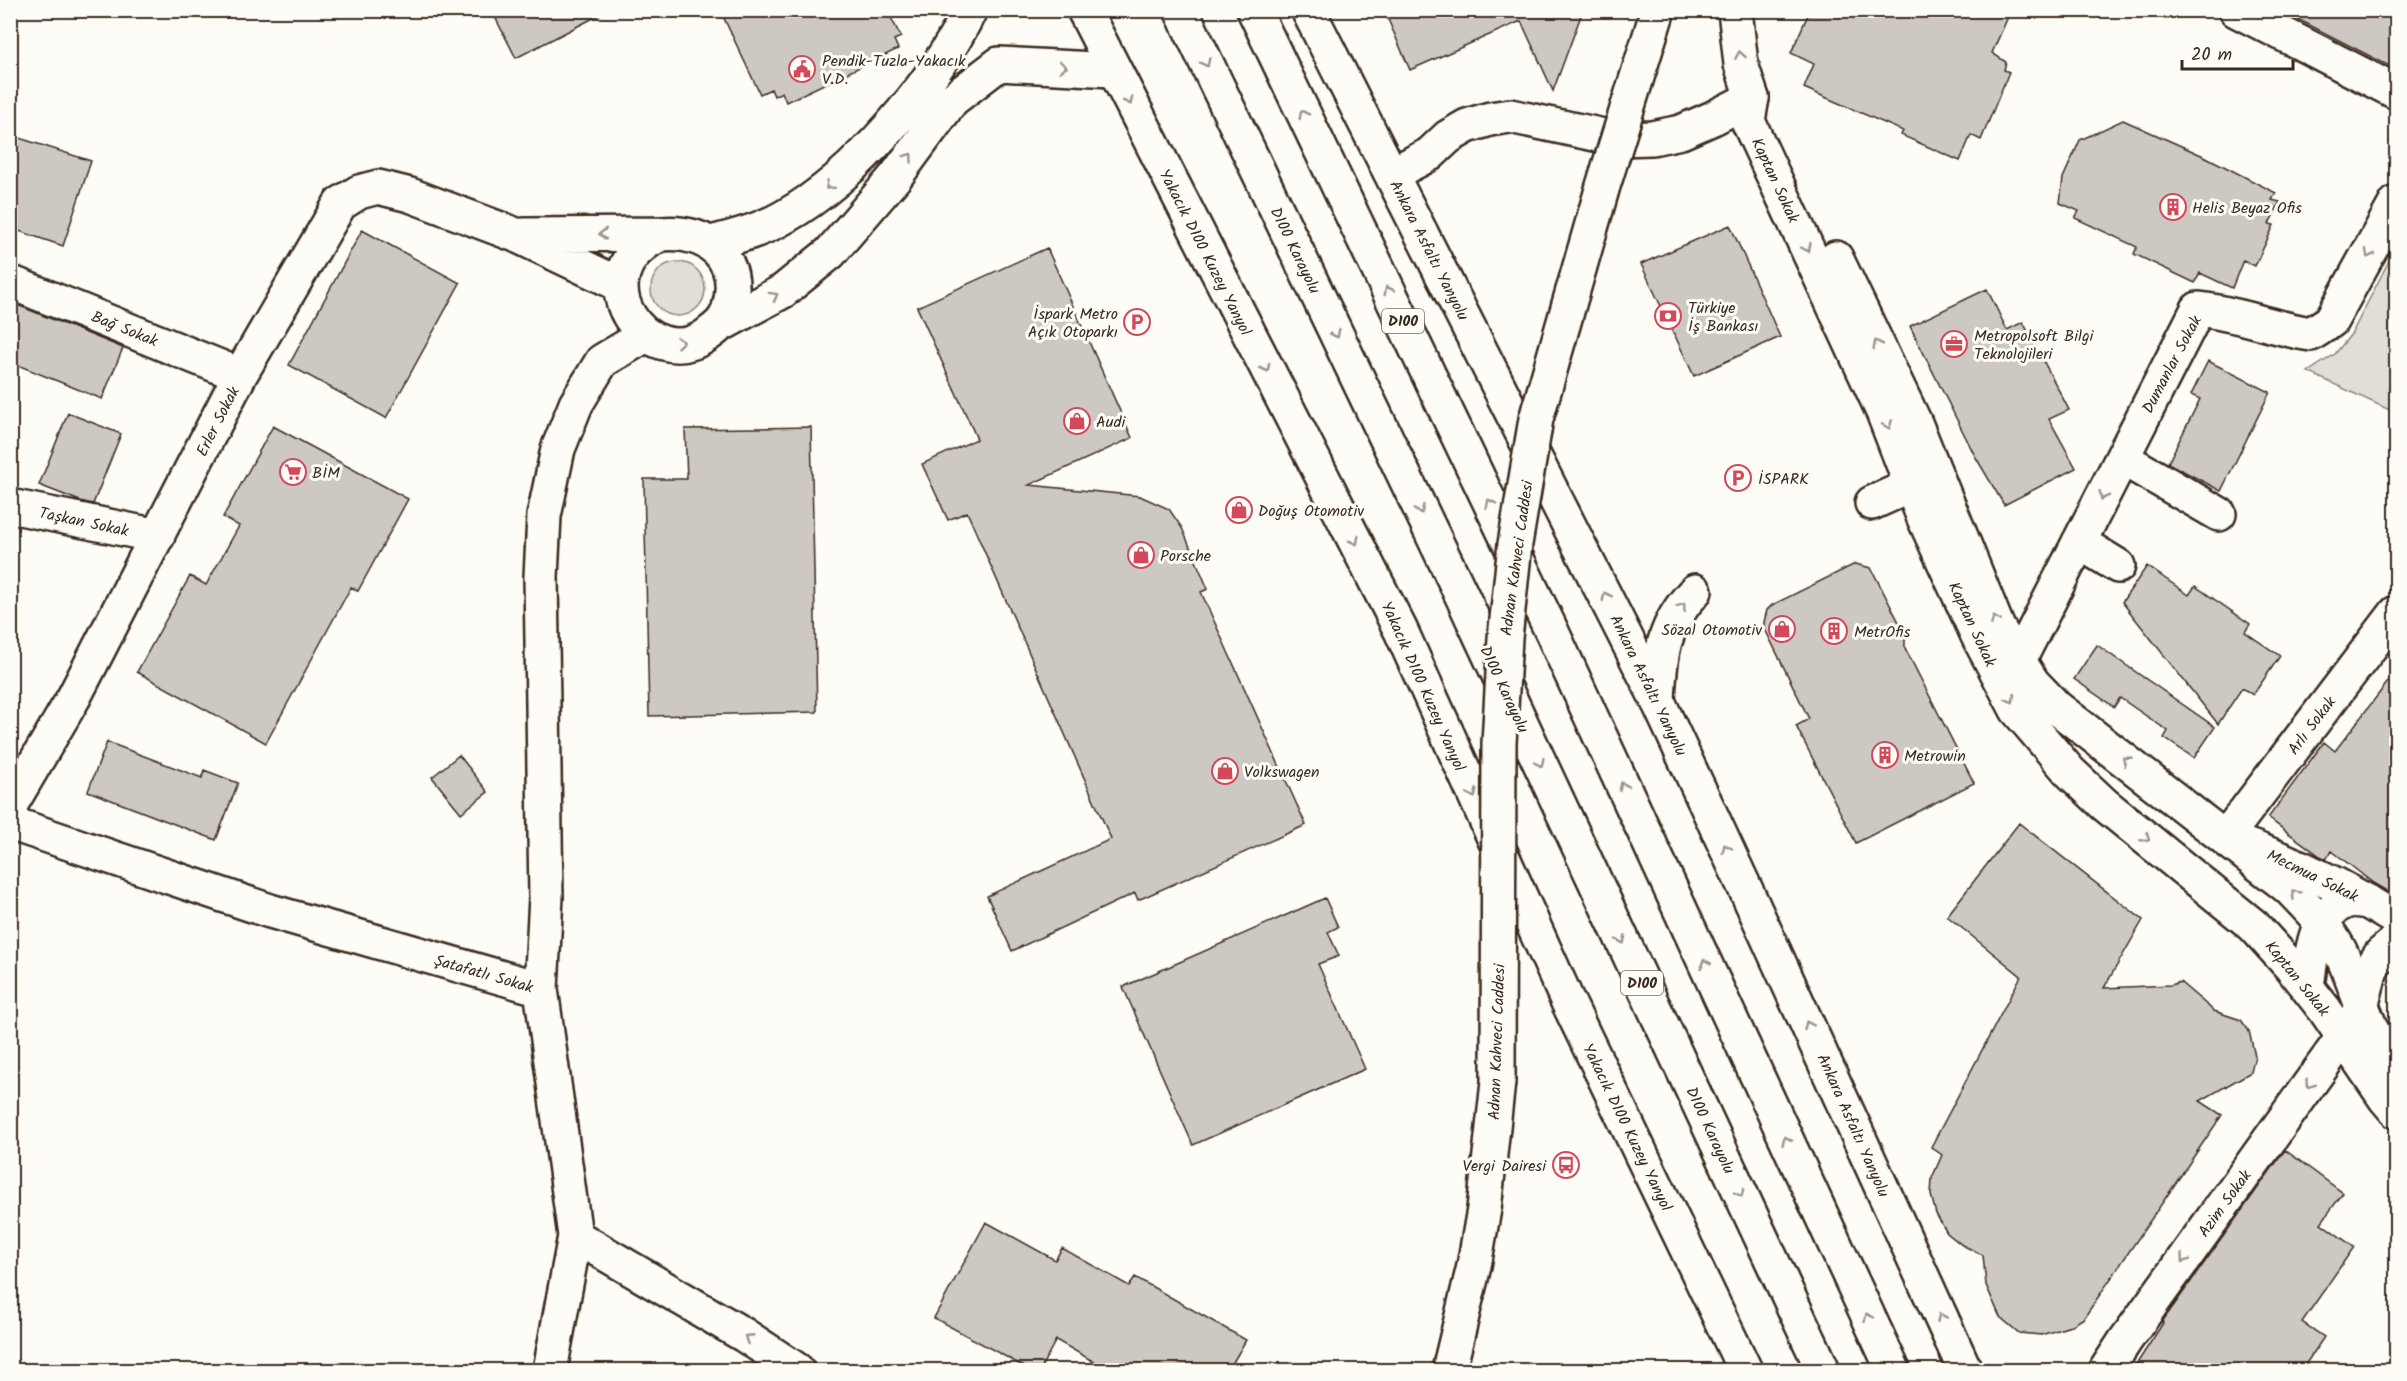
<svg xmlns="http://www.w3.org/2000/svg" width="2407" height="1381" font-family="Kalam,sans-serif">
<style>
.green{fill:#e1ded7;stroke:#8e847a;stroke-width:1.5}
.building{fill:#cdc8c2;stroke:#3b2a1e;stroke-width:1.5}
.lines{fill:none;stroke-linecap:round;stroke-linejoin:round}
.minor-casing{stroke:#3b2a1e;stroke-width:38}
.tertiary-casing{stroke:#3b2a1e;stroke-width:38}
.secondary-casing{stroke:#3b2a1e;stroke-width:38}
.trunk-casing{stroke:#3b2a1e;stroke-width:38}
.minor{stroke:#fdfcf7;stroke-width:33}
.tertiary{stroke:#fdfcf7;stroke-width:33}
.secondary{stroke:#fdfcf7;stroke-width:33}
.trunk{stroke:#fdfcf7;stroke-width:33}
.secondary-bridge-casing{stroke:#3b2a1e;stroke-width:38;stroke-linecap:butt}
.secondary-bridge{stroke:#fdfcf7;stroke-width:33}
.oneway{stroke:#9c938a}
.labels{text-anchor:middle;stroke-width:6;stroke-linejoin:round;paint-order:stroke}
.shield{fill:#fdfcf7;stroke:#75695f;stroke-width:1.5}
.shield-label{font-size:15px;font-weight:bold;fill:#3b2a1e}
.poi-label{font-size:16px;fill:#3b2a1e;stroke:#fdfcf7;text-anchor:start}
.street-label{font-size:16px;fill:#3b2a1e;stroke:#fdfcf7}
</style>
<rect width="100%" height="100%" fill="#fdfcf7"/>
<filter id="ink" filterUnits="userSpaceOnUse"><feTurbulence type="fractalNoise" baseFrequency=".0167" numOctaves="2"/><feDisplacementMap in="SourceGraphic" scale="12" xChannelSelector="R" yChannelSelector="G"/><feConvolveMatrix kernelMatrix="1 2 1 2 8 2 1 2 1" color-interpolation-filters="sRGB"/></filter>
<g filter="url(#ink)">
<path class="green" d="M 2396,247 L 2396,413 L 2308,372 L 2335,354 L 2352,333 Z
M651 289a27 27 0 1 1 54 0a27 27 0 1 1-54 0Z"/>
<path class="building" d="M 512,10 L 609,10 L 516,58 L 496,19 Z
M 720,10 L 887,10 L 901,37 L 894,40 L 898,49 L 786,102 L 782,92 L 774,96 L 771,89 L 760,94 Z
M 1384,10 L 1583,10 L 1553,91 L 1521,21 L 1410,70 Z
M 1810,10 L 2011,10 L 1992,53 L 2006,62 L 2004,70 L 2009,72 L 1981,140 L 1971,135 L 1960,161 L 1901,135 L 1903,131 L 1804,88 L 1814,64 L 1791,53 Z
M 2280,10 L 2397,10 L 2397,70 Z
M 2123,120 L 2208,158 L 2276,193 L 2272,200 L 2280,202 L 2269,224 L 2274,225 L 2255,266 L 2243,260 L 2232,288 L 2200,273 L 2195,283 L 2134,254 L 2137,247 L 2075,218 L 2079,211 L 2060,203 L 2063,178 L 2080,140 Z
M 10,135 L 91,161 L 63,246 L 10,228 Z
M 1730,225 L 1780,337 L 1694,376 L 1641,264 Z
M 362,230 L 460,283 L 386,418 L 289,365 Z
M 1047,248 L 1132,438 L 1029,485 L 1140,496 L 1169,509 L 1182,528 L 1208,589 L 1201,592 L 1306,825 L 1138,900 L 1135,893 L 1012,951 L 987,896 L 1111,839 L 967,512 L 948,520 L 922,464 L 977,439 L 917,307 Z
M 1987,289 L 2007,330 L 2023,322 L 2069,410 L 2049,419 L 2076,468 L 2004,505 L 1975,456 L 1910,326 Z
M 10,302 L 123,348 L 102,399 L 10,362 Z
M 2208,361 L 2270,392 L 2221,491 L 2168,463 L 2200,399 L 2191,395 Z
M 68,413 L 121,434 L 93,504 L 80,501 L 39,485 Z
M 273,426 L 408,499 L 358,591 L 351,587 L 266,743 L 137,672 L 190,576 L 206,585 L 239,526 L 223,517 Z
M 811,427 L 817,712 L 649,716 L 644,479 L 687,479 L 685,429 Z
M 1855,564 L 1871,568 L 1905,634 L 1905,648 L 1974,783 L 1856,843 L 1796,726 L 1809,719 L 1764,627 L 1764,622 L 1767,610 L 1772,605 Z
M 2147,566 L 2189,595 L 2195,586 L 2250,624 L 2245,632 L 2280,656 L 2253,695 L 2242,688 L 2218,724 L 2122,602 Z
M 2097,645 L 2215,727 L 2194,758 L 2164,738 L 2168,731 L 2120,698 L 2114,707 L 2074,679 Z
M 2397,670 L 2397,897 L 2373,883 L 2332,851 L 2326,859 L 2320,856 L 2268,818 L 2324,742 L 2335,751 Z
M 107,742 L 202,778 L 204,770 L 238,783 L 216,840 L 88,791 Z
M 459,755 L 488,792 L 461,813 L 432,777 Z
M 2019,823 L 2143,920 L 2104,988 L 2171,985 L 2180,982 L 2214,1011 L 2241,1020 L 2249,1031 L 2255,1056 L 2251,1072 L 2200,1101 L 2222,1115 L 2084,1318 L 2071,1326 L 2041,1335 L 2019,1333 L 2000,1317 L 1986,1285 L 1983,1255 L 1962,1245 L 1947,1233 L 1936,1214 L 1931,1195 L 1932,1178 L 1942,1155 L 1931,1147 L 2021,976 L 1947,916 Z
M 1325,898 L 1338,927 L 1328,932 L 1339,956 L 1318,964 L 1365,1069 L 1193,1145 L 1123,987 Z
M 2285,1150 L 2343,1193 L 2321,1223 L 2354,1247 L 2302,1322 L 2324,1337 L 2301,1371 L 2132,1371 L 2163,1323 L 2162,1322 Z
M 986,1222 L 1055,1260 L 1062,1248 L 1129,1286 L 1135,1277 L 1246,1340 L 1228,1371 L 1110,1371 L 1056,1340 L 1039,1371 L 1032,1371 L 934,1318 Z"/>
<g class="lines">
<defs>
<path id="minor" d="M 2236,10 L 2396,92
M 524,235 L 661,234 C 708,229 743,259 729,308 C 726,321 718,327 707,335 C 648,377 574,275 661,234
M 711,243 C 736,237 762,230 784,217 C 856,177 934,84 970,10
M 10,282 L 240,375
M 722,324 L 783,291 L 830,253 L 896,176 L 952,100 L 999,64 L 1113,70
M 2122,458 L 2219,514
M 1872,503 L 1912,485
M 10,506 L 158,536
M 2079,542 L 2118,566
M 2396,613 L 2225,838 C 2286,858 2342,885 2396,919
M 2018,662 L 2198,309 C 2237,313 2272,328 2311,334 L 2331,321 L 2396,203
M 1658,701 C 1660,655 1662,626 1695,591
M 10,806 L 74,697 L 240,375 L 340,204 L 359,192 L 378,187 L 410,195 L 516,235 L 621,285
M 10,823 L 270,911 L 541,989 L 575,1236 L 550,1370
M 541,989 L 546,897 L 541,577 L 544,516 L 558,449 L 576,404 L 602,361 L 646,335
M 575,1236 L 744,1335 L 797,1370
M 2106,1370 L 2125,1341 L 2344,1036"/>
<path id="tertiary" d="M 1752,98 L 1748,121 L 1883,412 L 1923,516 L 1979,638 L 2017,710 L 2070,772 L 2104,804 L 2254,926 L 2291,967 L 2325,1010 L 2385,1098 L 2396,1111
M 1392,174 L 1430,154 L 1448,137 L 1467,126 L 1490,119 L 1510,116 L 1618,139 L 1652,138 L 1681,132 L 1713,118 L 1752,98
M 1836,258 L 1915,423 L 1998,628 L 2033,683 L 2056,707 L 2289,888 C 2307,907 2326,925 2339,949 C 2359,989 2367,1035 2396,1071
M 2307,987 C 2311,959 2313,914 2345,902 C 2352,899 2361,901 2368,902
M 2360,1011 L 2371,969 L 2381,954 L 2396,941"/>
<path id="secondary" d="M 1084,10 L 1401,631 L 1567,1000 L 1745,1370
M 1308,10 L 1658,701 L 1751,901 L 1965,1370
M 1735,10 L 1741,64 L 1752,98"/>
<path id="trunk" d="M 1181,10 L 1462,596 L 1823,1370
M 1254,10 L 1552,632 L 1893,1370"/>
</defs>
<use href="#minor" class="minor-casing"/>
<use href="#tertiary" class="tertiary-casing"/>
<use href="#secondary" class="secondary-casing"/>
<use href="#trunk" class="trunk-casing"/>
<use href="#minor" class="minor"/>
<use href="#tertiary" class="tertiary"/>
<use href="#secondary" class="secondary"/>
<use href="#trunk" class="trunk"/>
<defs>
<path id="secondary-bridge" d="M 1449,1370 L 1474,1266 L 1484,1209 L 1498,1082 L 1499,743 L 1505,638 L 1515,544 L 1536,419 L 1603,186 L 1658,10"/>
</defs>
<use href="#secondary-bridge" class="secondary-bridge-casing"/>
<use href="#secondary-bridge" class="secondary-bridge"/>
</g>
<defs><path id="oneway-chevron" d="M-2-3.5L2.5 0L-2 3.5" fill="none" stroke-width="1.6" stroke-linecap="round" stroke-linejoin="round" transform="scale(1.5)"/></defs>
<g class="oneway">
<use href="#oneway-chevron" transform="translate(1740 55) rotate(-99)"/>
<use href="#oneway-chevron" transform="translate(1206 63) rotate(64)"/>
<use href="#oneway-chevron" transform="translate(1063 67) rotate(3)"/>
<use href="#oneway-chevron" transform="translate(1129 101) rotate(63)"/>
<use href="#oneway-chevron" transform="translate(1303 114) rotate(-116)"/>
<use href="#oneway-chevron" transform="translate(909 157) rotate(-55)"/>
<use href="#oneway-chevron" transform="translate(829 186) rotate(137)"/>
<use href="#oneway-chevron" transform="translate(603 234) rotate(180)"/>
<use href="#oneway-chevron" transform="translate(1807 248) rotate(65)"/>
<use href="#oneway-chevron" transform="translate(2369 254) rotate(118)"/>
<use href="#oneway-chevron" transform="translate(1388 290) rotate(-116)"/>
<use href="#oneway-chevron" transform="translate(774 296) rotate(-29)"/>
<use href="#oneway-chevron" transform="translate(1336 334) rotate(64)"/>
<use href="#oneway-chevron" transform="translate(680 342) rotate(-4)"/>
<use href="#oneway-chevron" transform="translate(1877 344) rotate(-116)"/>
<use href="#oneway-chevron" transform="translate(1266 368) rotate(63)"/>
<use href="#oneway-chevron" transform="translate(1888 425) rotate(68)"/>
<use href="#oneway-chevron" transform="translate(2103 496) rotate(117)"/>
<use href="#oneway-chevron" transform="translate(1490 503) rotate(-116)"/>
<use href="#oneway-chevron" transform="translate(1420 510) rotate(64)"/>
<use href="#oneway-chevron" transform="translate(1355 541) rotate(63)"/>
<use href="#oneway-chevron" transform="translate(1606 596) rotate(-117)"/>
<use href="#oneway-chevron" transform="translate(1682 607) rotate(-55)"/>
<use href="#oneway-chevron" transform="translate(1995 620) rotate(-113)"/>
<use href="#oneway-chevron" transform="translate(2011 699) rotate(62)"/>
<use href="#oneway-chevron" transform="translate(2126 760) rotate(-142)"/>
<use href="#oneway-chevron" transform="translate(1540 763) rotate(65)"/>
<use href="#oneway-chevron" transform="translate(1623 786) rotate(-115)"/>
<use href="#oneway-chevron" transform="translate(1473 794) rotate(66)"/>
<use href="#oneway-chevron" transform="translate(2146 838) rotate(38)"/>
<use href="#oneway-chevron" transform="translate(1726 848) rotate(-115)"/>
<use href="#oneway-chevron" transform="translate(2295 894) rotate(-136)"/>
<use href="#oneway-chevron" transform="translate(1622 940) rotate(65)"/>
<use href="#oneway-chevron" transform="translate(1705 963) rotate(-115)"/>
<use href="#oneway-chevron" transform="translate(1808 1025) rotate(-115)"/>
<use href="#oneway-chevron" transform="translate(2310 1084) rotate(126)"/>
<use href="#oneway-chevron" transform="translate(1786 1140) rotate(-115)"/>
<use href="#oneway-chevron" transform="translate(1740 1193) rotate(65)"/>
<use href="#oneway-chevron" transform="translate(2184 1259) rotate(126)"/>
<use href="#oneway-chevron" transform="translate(1868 1317) rotate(-115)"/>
<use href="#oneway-chevron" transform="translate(1941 1317) rotate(-114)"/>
<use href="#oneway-chevron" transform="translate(748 1338) rotate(-147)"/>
</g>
</g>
<defs>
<symbol id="civic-ring" viewBox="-11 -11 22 22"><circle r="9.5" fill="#fdfcf7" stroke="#d1495b" stroke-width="1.5"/><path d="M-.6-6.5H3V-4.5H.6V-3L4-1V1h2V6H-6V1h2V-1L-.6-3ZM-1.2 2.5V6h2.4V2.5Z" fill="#d1495b"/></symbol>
<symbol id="building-ring" viewBox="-11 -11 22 22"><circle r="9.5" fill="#fdfcf7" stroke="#d1495b" stroke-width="1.5"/><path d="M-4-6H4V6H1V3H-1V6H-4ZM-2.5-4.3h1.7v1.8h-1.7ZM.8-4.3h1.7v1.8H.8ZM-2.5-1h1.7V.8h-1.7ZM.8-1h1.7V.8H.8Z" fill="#d1495b"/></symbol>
<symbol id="bank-ring" viewBox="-11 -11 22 22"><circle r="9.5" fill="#fdfcf7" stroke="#d1495b" stroke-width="1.5"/><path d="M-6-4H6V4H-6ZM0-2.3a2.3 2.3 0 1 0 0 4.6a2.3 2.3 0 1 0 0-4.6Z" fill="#d1495b"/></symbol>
<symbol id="parking-ring" viewBox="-11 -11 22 22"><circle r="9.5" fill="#fdfcf7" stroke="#d1495b" stroke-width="1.5"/><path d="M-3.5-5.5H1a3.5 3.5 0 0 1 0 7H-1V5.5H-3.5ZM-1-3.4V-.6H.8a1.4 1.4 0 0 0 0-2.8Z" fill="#d1495b"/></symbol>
<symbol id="office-ring" viewBox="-11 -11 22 22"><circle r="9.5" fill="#fdfcf7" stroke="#d1495b" stroke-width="1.5"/><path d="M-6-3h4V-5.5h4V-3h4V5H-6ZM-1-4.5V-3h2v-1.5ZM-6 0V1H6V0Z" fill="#d1495b"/></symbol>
<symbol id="shop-ring" viewBox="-11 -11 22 22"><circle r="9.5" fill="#fdfcf7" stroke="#d1495b" stroke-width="1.5"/><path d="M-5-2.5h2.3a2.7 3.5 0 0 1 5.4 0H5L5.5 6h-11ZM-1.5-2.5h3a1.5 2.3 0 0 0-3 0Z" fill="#d1495b"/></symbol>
<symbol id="supermarket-ring" viewBox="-11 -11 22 22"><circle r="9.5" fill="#fdfcf7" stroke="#d1495b" stroke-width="1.5"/><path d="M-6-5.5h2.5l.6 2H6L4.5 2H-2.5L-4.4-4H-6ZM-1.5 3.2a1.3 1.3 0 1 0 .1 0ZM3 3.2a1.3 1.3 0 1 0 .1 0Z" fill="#d1495b"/></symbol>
<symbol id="bus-ring" viewBox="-11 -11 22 22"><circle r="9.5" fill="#fdfcf7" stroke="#d1495b" stroke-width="1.5"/><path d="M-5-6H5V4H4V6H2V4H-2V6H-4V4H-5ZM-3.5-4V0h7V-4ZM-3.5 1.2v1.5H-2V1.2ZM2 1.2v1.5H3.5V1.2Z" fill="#d1495b"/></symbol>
</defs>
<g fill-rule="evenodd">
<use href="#civic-ring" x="787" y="54" width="30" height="30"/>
<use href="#building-ring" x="2158" y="192" width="30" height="30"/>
<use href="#bank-ring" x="1653" y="301" width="30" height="30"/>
<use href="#parking-ring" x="1122" y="307" width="30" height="30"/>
<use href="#office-ring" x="1939" y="329" width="30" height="30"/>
<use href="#shop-ring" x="1062" y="406" width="30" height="30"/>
<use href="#supermarket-ring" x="278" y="457" width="30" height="30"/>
<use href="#parking-ring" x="1723" y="463" width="30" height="30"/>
<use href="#shop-ring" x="1224" y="495" width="30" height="30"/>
<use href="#shop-ring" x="1126" y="540" width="30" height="30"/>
<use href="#shop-ring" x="1767" y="614" width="30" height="30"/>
<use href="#building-ring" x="1819" y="616" width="30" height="30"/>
<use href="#building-ring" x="1870" y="740" width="30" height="30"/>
<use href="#shop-ring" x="1210" y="756" width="30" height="30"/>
<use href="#bus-ring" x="1551" y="1150" width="30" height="30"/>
</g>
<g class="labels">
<g class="shield">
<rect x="1382" y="309" width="42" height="24" rx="4.5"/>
<rect x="1621" y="971" width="42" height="24" rx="4.5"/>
</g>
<g class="shield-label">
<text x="1403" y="326">D100</text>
<text x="1642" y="988">D100</text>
</g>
<g class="poi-label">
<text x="822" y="66">Pendik-Tuzla-Yakacık<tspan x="822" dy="18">V.D.</tspan></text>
<text x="2192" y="213">Helis Beyaz Ofis</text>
<text x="1688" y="313">Türkiye<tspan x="1688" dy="18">İş Bankası</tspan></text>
<text x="1118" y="319" text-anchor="end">İspark Metro<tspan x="1118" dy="18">Açık Otoparkı</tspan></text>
<text x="1974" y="341">Metropolsoft Bilgi<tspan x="1974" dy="18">Teknolojileri</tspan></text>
<text x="1096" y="427">Audi</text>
<text x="312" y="478">BİM</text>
<text x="1758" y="484">İSPARK</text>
<text x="1258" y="516">Doğuş Otomotiv</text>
<text x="1160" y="561">Porsche</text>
<text x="1762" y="635" text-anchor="end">Sözal Otomotiv</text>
<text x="1854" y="637">MetrOfis</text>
<text x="1904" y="761">Metrowin</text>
<text x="1244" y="777">Volkswagen</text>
<text x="1546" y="1171" text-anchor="end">Vergi Dairesi</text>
</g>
<g class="street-label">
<text transform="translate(1776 180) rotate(65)" y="6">Kaptan Sokak</text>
<text transform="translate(1296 250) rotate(64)" y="6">D100 Karayolu</text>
<text transform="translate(1430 250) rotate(63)" y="6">Ankara Asfaltı Yanyolu</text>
<text transform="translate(1206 252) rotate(63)" y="6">Yakacık D100 Kuzey Yanyol</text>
<text transform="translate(125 328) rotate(22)" y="6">Bağ Sokak</text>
<text transform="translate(2171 364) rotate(-62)" y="6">Dumanlar Sokak</text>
<text transform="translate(217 421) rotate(-63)" y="6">Erler Sokak</text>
<text transform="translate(84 521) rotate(12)" y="6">Taşkan Sokak</text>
<text transform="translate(1516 558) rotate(-82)" y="6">Adnan Kahveci Caddesi</text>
<text transform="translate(1973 624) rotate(65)" y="6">Kaptan Sokak</text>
<text transform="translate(1649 685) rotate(64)" y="6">Ankara Asfaltı Yanyolu</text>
<text transform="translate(1424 686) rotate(66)" y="6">Yakacık D100 Kuzey Yanyol</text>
<text transform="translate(1505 689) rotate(65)" y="6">D100 Karayolu</text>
<text transform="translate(2311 725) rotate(-53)" y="6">Arlı Sokak</text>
<text transform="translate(2313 875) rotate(26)" y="6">Mecmua Sokak</text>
<text transform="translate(484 973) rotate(16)" y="6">Şatafatlı Sokak</text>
<text transform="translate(2298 978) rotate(51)" y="6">Kaptan Sokak</text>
<text transform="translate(1496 1042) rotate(-88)" y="6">Adnan Kahveci Caddesi</text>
<text transform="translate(1854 1125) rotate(66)" y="6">Ankara Asfaltı Yanyolu</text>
<text transform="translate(1628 1127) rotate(64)" y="6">Yakacık D100 Kuzey Yanyol</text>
<text transform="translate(1711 1130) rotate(65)" y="6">D100 Karayolu</text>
<text transform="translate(2224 1203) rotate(-54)" y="6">Azim Sokak</text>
</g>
</g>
<rect width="2407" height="1381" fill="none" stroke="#fdfcf7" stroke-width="36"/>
<rect x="18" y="18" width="2371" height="1345" fill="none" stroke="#3b2a1e" stroke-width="2" filter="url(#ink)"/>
<path d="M2182 60v9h111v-9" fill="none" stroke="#3b2a1e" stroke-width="3"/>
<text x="2191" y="60" font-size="18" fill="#3b2a1e" stroke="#fdfcf7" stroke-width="4.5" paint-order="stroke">20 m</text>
</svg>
